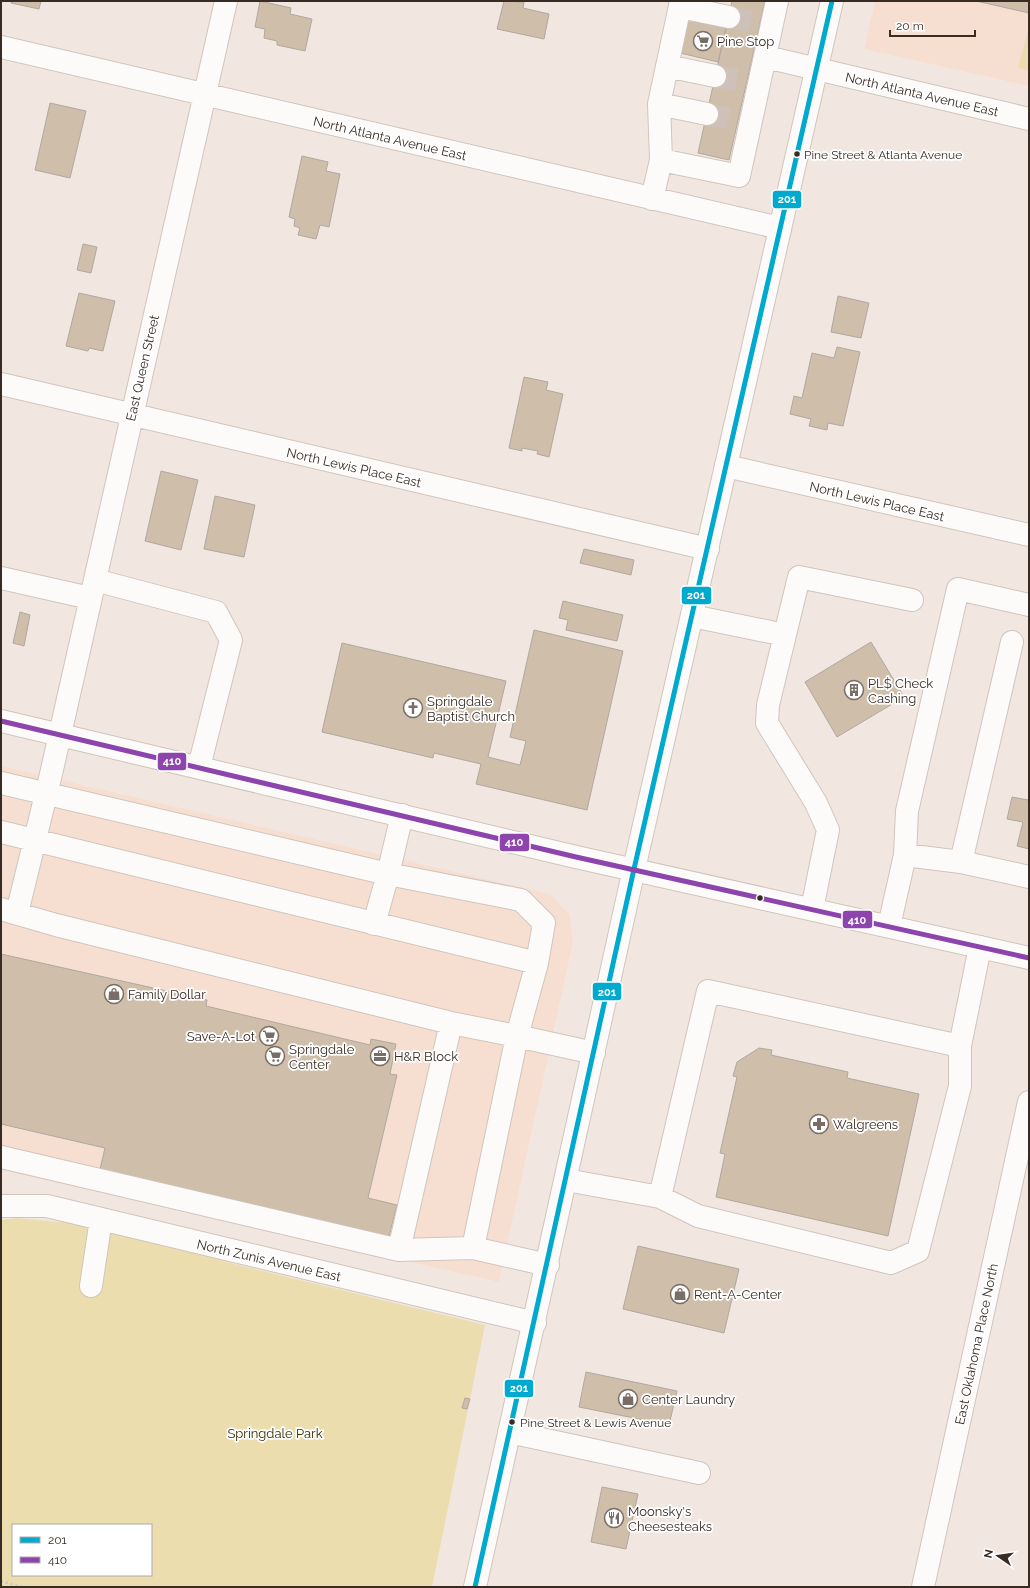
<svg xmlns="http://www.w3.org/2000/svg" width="1030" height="1588" font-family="Raleway,sans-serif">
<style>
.built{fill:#f6dfd1}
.green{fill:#ebddae;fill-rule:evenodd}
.building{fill:#cebeaa;stroke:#b1a8a0}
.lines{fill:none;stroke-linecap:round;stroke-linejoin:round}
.minor-tunnel{stroke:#cdc1ba;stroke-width:22;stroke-dasharray:22 11;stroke-linecap:butt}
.minor-casing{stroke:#d0c5bd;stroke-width:24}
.major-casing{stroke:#d0c5bd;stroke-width:24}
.path{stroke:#ccc8c4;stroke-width:2.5;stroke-dasharray:2 3;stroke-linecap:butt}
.minor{stroke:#fdfbfa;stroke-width:22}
.major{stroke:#fdfbfa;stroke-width:22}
.bus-1-casing{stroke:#fff;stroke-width:8}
.bus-2-casing{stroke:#fff;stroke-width:8}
.bus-1{stroke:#00a9ce;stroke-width:5}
.bus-2{stroke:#8e44ad;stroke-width:5}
.bus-dot{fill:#382b23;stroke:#fff;stroke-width:1.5}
.labels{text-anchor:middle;stroke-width:3.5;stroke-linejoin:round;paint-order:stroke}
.bus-label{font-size:12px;fill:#382b23;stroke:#fff;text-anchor:start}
.poi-label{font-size:13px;fill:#382b23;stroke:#fff;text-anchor:start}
.street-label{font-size:13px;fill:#382b23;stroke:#fff}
.park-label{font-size:13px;fill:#352c00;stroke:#fff}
.line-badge{stroke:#fff;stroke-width:1.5}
.badge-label{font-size:11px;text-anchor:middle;font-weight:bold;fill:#fff}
</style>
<rect width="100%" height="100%" fill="#f2e7e0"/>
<path class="built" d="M 875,1 L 1029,1 L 1029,86 L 864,49 Z
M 1,766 L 550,894 L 569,914 L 573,942 L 499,1282 L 1,1170 Z"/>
<path class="green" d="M 1029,27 L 1029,71 L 1018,68 Z
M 16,1218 L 70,1223 L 145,1239 L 238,1265 L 485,1325 L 432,1587 L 1,1587 L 1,1220 ZM 13,1525 L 151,1525 L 151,1575 L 13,1575 Z"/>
<path class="building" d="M 12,1 L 41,1 L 39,9 L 11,3 Z
M 260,1 L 291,8 L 290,14 L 312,19 L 305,51 L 277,45 L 277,41 L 264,38 L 265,29 L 255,27 Z
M 504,1 L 524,2 L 523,8 L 549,14 L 544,39 L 497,29 Z
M 732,1 L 765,1 L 729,160 L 698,153 Z
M 976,1 L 1029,1 L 1029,13 Z
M 688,19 L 726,28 L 718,62 L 680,53 Z
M 50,103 L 86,111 L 70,178 L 35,170 Z
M 302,156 L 328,162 L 326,171 L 340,174 L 329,227 L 320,225 L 316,239 L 298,235 L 300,228 L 294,226 L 295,219 L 289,217 Z
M 83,244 L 97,247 L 91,273 L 77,270 Z
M 79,293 L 115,301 L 103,351 L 89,348 L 88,351 L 66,346 Z
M 838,296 L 869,303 L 861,338 L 831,332 Z
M 837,347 L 860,352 L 843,426 L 828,423 L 827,430 L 809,426 L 811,419 L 790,414 L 794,396 L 802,398 L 812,353 L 834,358 Z
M 524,377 L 548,382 L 546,390 L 563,394 L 549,457 L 537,454 L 538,451 L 522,448 L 522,451 L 509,448 Z
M 161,471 L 198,480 L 181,550 L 145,541 Z
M 215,496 L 255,505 L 244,557 L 204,549 Z
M 584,549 L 634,560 L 631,575 L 580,563 Z
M 563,601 L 623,615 L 617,641 L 566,630 L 568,620 L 559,618 Z
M 20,612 L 30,615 L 24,646 L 13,643 Z
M 534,630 L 623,651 L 587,810 L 476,784 L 481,764 L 434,753 L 433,758 L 322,732 L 342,643 L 506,681 L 488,757 L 520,765 L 526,741 L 510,737 Z
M 871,642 L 904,697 L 837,737 L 805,682 Z
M 1029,796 L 1029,849 L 1017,846 L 1023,822 L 1007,819 L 1012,797 L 1028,800 Z
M 1,954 L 207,1000 L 206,1006 L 370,1045 L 371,1039 L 396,1044 L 390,1074 L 397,1075 L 368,1198 L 397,1205 L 389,1236 L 100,1169 L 105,1148 L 1,1124 Z
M 759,1048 L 772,1050 L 771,1055 L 848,1072 L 847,1078 L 919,1094 L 888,1236 L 716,1197 L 725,1154 L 720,1153 L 737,1077 L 733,1076 L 737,1062 Z
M 638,1246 L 739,1269 L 724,1333 L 623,1309 Z
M 586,1372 L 677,1391 L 669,1425 L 579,1407 Z
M 465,1398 L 470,1399 L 467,1409 L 462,1408 Z
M 602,1487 L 638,1494 L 626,1549 L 591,1542 Z"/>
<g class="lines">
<path class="minor-tunnel" d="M 729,17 L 760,23
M 715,76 L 746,82
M 707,114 L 737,120"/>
<defs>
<path id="minor" d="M 680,7 L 729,17
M 1,47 L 780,228
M 766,57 L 1029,119
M 667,66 L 715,76
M 659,104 L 707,114
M 661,160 L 739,176 L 777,1
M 652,199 L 661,160 L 659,104 L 681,1
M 1,384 L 708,549
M 726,466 L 1029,535
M 1,578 L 90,598
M 95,580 L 216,612 L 231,640 L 199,767
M 692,616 L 785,635
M 1,783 L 388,874 L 374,924
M 402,815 L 388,874 L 521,900 L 544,923 L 537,963 L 517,1036 L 473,1248
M 1,832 L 537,963
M 905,855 L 961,862 L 1029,877
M 961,862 L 1012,642
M 1,909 L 56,925 L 451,1023 L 517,1036 L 594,1053
M 812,909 L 828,830 L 816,803 L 767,723 L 768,705 L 799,577 L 912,600
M 17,913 L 51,774 L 226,1
M 889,926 L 905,855 L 907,811 L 958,589 L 1029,605
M 451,1023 L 399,1250 L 473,1248 L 548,1265
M 1,1157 L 399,1250
M 566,1180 L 660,1197 L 708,991 L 960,1046 L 980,947
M 660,1197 L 698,1216 L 891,1263 L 918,1251 L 960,1086 L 960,1046
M 1,1206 L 47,1206 L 535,1323
M 91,1286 L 101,1219
M 509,1432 L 699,1473
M 923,1587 L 1029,1102"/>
<path id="major" d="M 1,721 L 576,857 L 1029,958
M 475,1587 L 634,869 L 832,1"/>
</defs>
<use href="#minor" class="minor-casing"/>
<use href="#major" class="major-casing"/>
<path class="path" d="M 1,1581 L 22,1587"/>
<use href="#minor" class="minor"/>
<use href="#major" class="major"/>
<defs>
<path id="bus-1" d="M 475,1587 L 634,869 L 832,1"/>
<path id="bus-2" d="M 1,721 L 576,857 L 1029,958"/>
</defs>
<use href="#bus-1" class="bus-1-casing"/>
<use href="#bus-2" class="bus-2-casing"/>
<use href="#bus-1" class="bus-1"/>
<use href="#bus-2" class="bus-2"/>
</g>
<defs>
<symbol id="supermarket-ring" viewBox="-11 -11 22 22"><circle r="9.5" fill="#fff" stroke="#796d65" stroke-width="1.5"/><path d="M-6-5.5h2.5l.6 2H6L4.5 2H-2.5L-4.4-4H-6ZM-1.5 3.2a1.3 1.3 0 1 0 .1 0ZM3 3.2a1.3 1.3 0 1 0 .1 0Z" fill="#796d65"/></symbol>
<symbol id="building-ring" viewBox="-11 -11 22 22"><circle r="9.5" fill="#fff" stroke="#796d65" stroke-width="1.5"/><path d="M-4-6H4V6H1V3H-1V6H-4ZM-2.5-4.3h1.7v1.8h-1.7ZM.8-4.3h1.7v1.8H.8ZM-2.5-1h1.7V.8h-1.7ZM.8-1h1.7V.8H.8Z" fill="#796d65"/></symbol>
<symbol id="church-ring" viewBox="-11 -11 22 22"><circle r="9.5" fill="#fff" stroke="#796d65" stroke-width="1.5"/><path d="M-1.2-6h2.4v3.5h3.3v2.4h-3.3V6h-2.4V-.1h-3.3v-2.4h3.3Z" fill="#796d65"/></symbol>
<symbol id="shop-ring" viewBox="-11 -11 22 22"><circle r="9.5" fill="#fff" stroke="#796d65" stroke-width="1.5"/><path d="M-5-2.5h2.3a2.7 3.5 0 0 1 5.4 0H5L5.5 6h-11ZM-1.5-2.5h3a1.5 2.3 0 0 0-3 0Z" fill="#796d65"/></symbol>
<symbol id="office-ring" viewBox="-11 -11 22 22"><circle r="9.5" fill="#fff" stroke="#796d65" stroke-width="1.5"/><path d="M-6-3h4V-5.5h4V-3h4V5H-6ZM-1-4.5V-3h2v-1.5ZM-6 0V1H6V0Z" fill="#796d65"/></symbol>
<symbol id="pharmacy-ring" viewBox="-11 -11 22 22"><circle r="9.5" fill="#fff" stroke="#796d65" stroke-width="1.5"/><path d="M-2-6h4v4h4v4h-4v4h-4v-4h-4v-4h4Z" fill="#796d65"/></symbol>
<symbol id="restaurant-ring" viewBox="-11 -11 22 22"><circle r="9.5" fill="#fff" stroke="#796d65" stroke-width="1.5"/><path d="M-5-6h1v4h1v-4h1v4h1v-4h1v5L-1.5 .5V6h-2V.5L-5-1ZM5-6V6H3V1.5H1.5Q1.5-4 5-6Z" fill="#796d65"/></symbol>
</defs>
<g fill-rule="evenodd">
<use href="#supermarket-ring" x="692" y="30" width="22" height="22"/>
<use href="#building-ring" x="843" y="679" width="22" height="22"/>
<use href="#church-ring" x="402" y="697" width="22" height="22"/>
<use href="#shop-ring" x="103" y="983" width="22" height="22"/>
<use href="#supermarket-ring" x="258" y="1025" width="22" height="22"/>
<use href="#supermarket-ring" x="264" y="1045" width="22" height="22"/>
<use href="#office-ring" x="369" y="1045" width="22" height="22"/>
<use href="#pharmacy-ring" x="808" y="1113" width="22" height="22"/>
<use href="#shop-ring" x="669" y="1283" width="22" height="22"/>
<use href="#shop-ring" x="617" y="1388" width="22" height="22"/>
<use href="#restaurant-ring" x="603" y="1507" width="22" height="22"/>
</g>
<g class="bus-dot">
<circle cx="797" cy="154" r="3.5"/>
<circle cx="760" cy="898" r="3.5"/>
<circle cx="512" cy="1422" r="3.5"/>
</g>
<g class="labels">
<g class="bus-label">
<text x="804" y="159">Pine Street &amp; Atlanta Avenue</text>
<text x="520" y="1427">Pine Street &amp; Lewis Avenue</text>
</g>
<g class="poi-label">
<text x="717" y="46">Pine Stop</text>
<text x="868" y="688">PL$ Check<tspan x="868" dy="15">Cashing</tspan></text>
<text x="427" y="706">Springdale<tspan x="427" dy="15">Baptist Church</tspan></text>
<text x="128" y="999">Family Dollar</text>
<text x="255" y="1041" text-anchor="end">Save-A-Lot</text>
<text x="289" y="1054">Springdale<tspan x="289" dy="15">Center</tspan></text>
<text x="394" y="1061">H&amp;R Block</text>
<text x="833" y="1129">Walgreens</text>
<text x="694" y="1299">Rent-A-Center</text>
<text x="642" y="1404">Center Laundry</text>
<text x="628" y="1516">Moonsky's<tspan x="628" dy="15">Cheesesteaks</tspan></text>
</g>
<g class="street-label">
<text transform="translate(922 94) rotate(13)" y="5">North Atlanta Avenue East</text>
<text transform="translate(390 138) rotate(13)" y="5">North Atlanta Avenue East</text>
<text transform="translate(142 368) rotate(-77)" y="5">East Queen Street</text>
<text transform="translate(354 467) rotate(13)" y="5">North Lewis Place East</text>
<text transform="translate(877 501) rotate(13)" y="5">North Lewis Place East</text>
<text transform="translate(269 1260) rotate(13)" y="5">North Zunis Avenue East</text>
<text transform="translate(976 1344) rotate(-78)" y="5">East Oklahoma Place North</text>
</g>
<g class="park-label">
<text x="275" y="1438">Springdale Park</text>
</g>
</g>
<g class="line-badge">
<rect x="772" y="190" width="30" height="19" rx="4" fill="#00a9ce"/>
<rect x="681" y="586" width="31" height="19" rx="4" fill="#00a9ce"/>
<rect x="157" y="752" width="30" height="19" rx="4" fill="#8e44ad"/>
<rect x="499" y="833" width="31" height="19" rx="4" fill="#8e44ad"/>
<rect x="842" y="910" width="31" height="19" rx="4" fill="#8e44ad"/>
<rect x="592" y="982" width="30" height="19" rx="4" fill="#00a9ce"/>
<rect x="504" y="1379" width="30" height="19" rx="4" fill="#00a9ce"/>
</g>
<g class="badge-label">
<text x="787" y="203">201</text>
<text x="696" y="599">201</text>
<text x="172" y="765">410</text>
<text x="514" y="846">410</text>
<text x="857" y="924">410</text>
<text x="607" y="996">201</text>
<text x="519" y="1392">201</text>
</g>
<rect width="1030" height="1588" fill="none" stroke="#382b23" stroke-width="4"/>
<rect x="12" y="1524" width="140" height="52" fill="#ffffff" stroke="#afaaa7"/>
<rect x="20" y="1537" width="20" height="6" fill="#00a9ce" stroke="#afaaa7"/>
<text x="48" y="1544" font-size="12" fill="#382b23">201</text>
<rect x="20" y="1557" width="20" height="6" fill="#8e44ad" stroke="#afaaa7"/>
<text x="48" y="1564" font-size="12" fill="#382b23">410</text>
<g transform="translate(998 1556) rotate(283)" stroke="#ffffff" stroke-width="3" paint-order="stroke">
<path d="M0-3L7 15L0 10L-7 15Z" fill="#382b23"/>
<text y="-6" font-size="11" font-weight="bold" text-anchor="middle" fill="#382b23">N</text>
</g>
<path d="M890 30v6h85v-6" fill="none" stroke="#382b23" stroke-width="2"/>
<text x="896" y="30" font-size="12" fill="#382b23" stroke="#ffffff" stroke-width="3" paint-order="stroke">20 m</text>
</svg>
